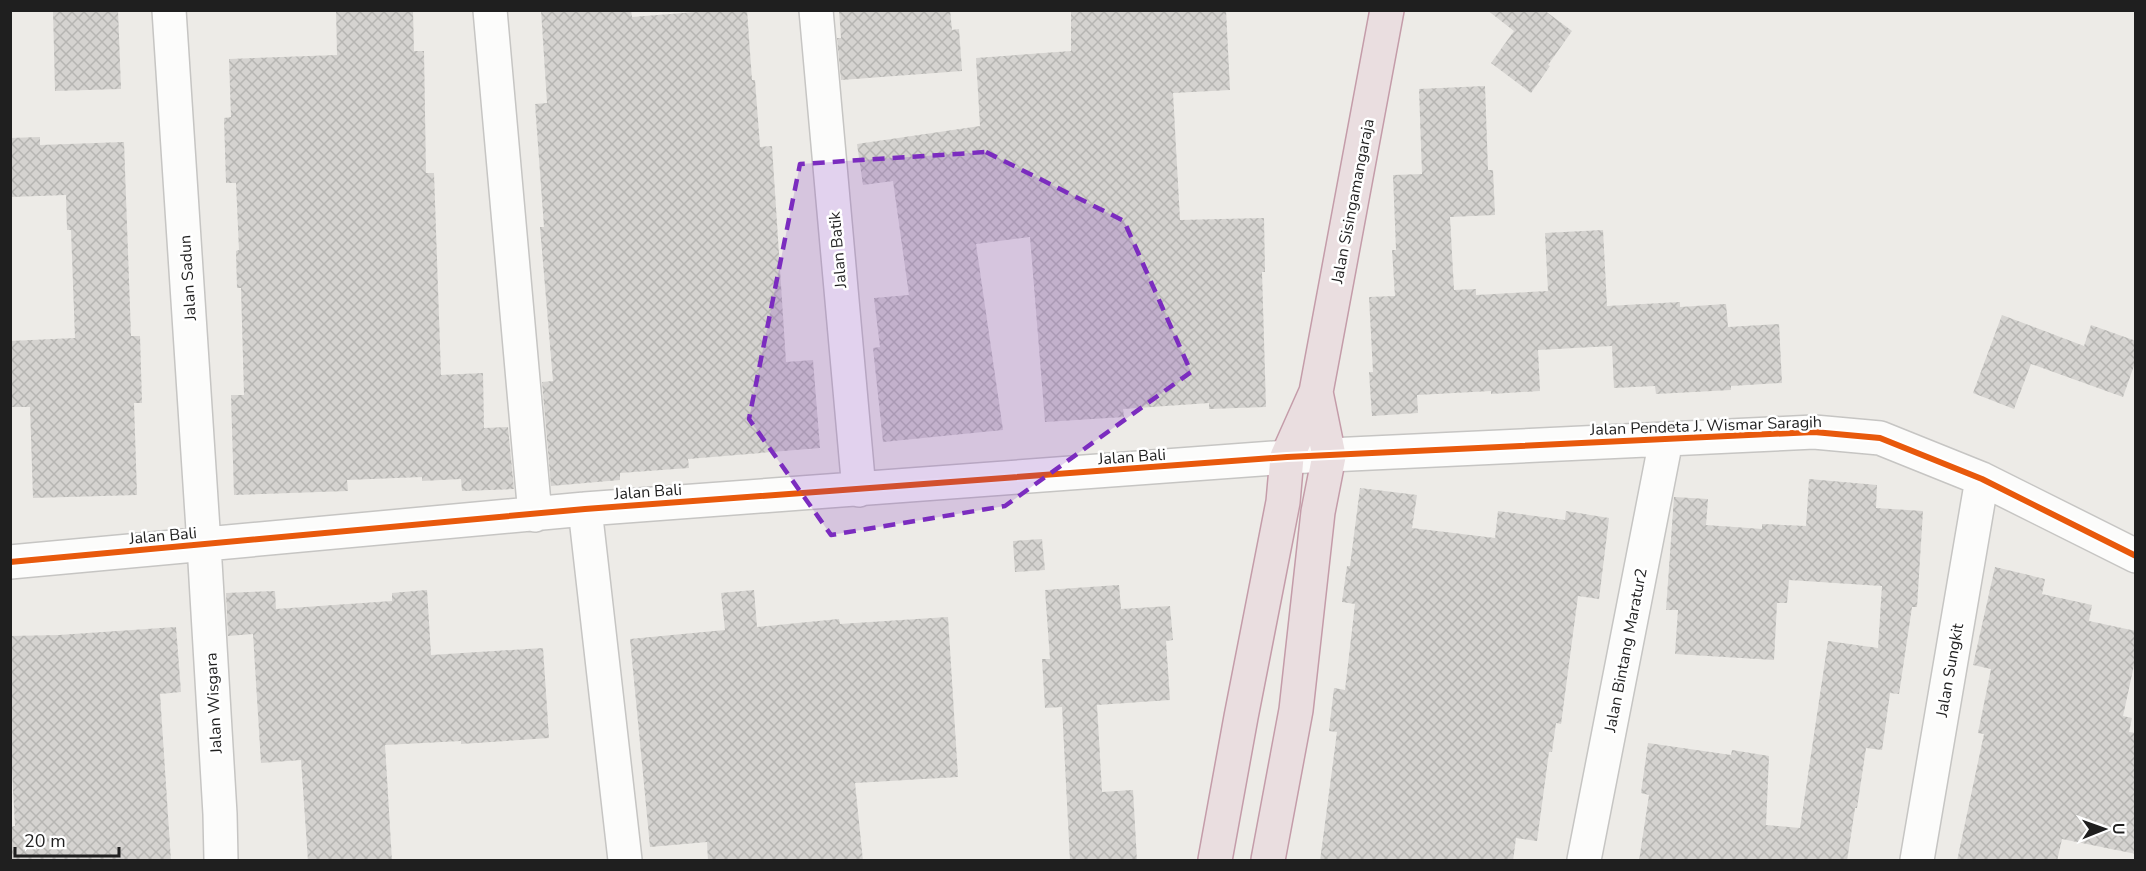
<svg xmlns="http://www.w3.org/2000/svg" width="2146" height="871" font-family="'Nunito Sans',sans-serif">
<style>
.building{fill:url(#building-cross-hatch)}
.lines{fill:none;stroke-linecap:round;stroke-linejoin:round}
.minor-casing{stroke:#c6c5c3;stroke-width:36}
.highway-casing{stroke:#c49ca9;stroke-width:36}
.minor{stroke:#fcfcfb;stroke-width:33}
.highway{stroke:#eadee0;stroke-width:33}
.cycleway-casing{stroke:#fff;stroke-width:10}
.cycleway{stroke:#e8590c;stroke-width:6}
.marked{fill:#7b2cbf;fill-opacity:0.2;stroke:#7b2cbf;stroke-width:4.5;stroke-dasharray:12 8;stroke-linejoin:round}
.labels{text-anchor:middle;stroke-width:5;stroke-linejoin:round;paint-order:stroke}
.street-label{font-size:16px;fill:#1f1f1f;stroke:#fff}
</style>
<defs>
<pattern id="building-cross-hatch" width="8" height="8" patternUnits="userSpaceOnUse" patternTransform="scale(1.5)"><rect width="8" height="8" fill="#d5d3d0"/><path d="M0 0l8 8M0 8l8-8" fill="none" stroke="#b6b5b2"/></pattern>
</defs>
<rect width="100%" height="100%" fill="#edebe7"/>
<path class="building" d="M 53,10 L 118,10 L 121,89 L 55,91 Z
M 336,10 L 413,10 L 414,51 L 424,51 L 426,173 L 434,173 L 441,375 L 483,373 L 484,428 L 508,427 L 514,489 L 462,491 L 461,479 L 422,481 L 422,477 L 347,480 L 348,491 L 234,495 L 231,395 L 244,395 L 241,288 L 237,288 L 236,251 L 239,250 L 236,183 L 226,183 L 224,118 L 231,117 L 229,59 L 337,55 Z
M 541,10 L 631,10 L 632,17 L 721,10 L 747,10 L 752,80 L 755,80 L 760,147 L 772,146 L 786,362 L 813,360 L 820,448 L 688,459 L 689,468 L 620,473 L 620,480 L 551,486 L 542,382 L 553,381 L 540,227 L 544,227 L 535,104 L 547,103 Z
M 839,10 L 950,10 L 952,30 L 959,29 L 962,71 L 841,80 L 837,38 L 841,38 Z
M 1071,10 L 1226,10 L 1230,90 L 1173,93 L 1180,220 L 1264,218 L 1265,272 L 1262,272 L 1266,407 L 1209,409 L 1209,403 L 1123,409 L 1124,417 L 1045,422 L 1030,237 L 976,244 L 1003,430 L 883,442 L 873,348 L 880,347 L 874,298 L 909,295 L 893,181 L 863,185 L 857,144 L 980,126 L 976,58 L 1071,51 Z
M 1487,10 L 1544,10 L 1572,31 L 1548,65 L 1550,66 L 1531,93 L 1491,63 L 1514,31 Z
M 1485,86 L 1488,170 L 1493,170 L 1495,215 L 1450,217 L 1454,290 L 1476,289 L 1476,295 L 1548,291 L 1545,233 L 1603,230 L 1607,306 L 1680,302 L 1680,307 L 1726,304 L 1728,327 L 1779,324 L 1782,383 L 1731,386 L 1731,390 L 1656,394 L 1655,386 L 1614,388 L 1612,346 L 1538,350 L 1540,391 L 1491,394 L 1491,391 L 1417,395 L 1418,413 L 1372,416 L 1369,372 L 1373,372 L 1369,297 L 1395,296 L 1392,250 L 1396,250 L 1393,175 L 1422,174 L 1419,89 Z
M 40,137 L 40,145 L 124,142 L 131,336 L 140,336 L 142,403 L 134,403 L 137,495 L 33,498 L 30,407 L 10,407 L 10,341 L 75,338 L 71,230 L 67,230 L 66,195 L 10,197 L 10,138 Z
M 2002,315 L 2084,346 L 2091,325 L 2136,341 L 2136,360 L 2123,397 L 2031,364 L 2014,409 L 1973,393 Z
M 1809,479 L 1877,485 L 1876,508 L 1923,511 L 1917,607 L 1912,607 L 1899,694 L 1890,693 L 1882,750 L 1866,748 L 1857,808 L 1855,808 L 1847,861 L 1639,861 L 1649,795 L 1641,793 L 1648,743 L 1731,755 L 1732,750 L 1769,756 L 1766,825 L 1800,828 L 1828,641 L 1878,648 L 1882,586 L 1789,580 L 1787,603 L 1777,603 L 1774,660 L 1675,654 L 1678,610 L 1666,610 L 1674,497 L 1708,499 L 1706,525 L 1762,529 L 1762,524 L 1806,526 Z
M 1360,488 L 1417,495 L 1412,528 L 1495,538 L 1498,511 L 1565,520 L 1566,511 L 1609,518 L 1599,599 L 1578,596 L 1561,724 L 1556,723 L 1552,752 L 1549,752 L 1537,841 L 1516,838 L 1513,861 L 1320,861 L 1337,732 L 1329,731 L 1334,688 L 1345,690 L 1355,604 L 1342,602 L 1347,566 L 1350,566 Z
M 1042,539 L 1045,570 L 1015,572 L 1013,541 Z
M 1995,567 L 2045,579 L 2042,594 L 2092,605 L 2089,621 L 2136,631 L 2136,656 L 2123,716 L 2132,718 L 2129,732 L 2136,733 L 2136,854 L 2062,839 L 2057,861 L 1957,861 L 1984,734 L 1978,733 L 1991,669 L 1973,665 Z
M 1119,585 L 1121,609 L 1170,606 L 1173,640 L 1166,641 L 1170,700 L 1097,705 L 1102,792 L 1133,790 L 1137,861 L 1070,861 L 1062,707 L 1045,708 L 1042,659 L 1050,659 L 1045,590 Z
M 427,590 L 431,655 L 543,648 L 549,738 L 461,744 L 461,741 L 385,745 L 392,861 L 308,861 L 301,760 L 261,763 L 253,634 L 228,636 L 226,593 L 275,591 L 276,609 L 392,601 L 392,593 Z
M 754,590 L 757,627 L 839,619 L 840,624 L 948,617 L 958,777 L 855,783 L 863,861 L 708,861 L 707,842 L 650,847 L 630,639 L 725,630 L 721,593 Z
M 176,627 L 181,692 L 160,694 L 171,861 L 10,861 L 10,827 L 15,826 L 10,733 L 10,636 L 59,635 Z"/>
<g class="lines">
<defs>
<path id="minor" d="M 169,10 L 204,545 L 220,814 L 221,860
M 490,10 L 535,515
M 816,10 L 859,490
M 585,509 L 625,860
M 10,562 L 585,509 L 1287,457 L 1814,432 L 1880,438 L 1982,479 L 2136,556
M 1584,860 L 1666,440
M 1917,860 L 1982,479"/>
<path id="highway" d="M 1215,860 L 1241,717 L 1283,502 L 1287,457 L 1316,392 L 1387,10
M 1268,860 L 1296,710 L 1318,512 L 1329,456 L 1316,392"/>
</defs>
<use href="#minor" class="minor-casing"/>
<use href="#highway" class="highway-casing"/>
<use href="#minor" class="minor"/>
<use href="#highway" class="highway"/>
<defs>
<path id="cycleway" d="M 10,562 L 585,509 L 1287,457 L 1814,432 L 1880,438 L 1982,479 L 2136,556"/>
</defs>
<use href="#cycleway" class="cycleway-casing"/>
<use href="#cycleway" class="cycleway"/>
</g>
<path class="marked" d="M 986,152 L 1124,221 L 1191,372 L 1005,506 L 831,535 L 749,419 L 800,164 Z"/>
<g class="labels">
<g class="street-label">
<text transform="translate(1352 201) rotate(-79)" y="6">Jalan Sisingamangaraja</text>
<text transform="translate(837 250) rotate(-95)" y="6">Jalan Batik</text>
<text transform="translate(187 278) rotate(-94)" y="6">Jalan Sadun</text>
<text transform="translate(1706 425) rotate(-2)" y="6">Jalan Pendeta J. Wismar Saragih</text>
<text transform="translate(1132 456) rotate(-4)" y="6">Jalan Bali</text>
<text transform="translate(648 491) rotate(-4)" y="6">Jalan Bali</text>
<text transform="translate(163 535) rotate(-5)" y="6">Jalan Bali</text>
<text transform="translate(1625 650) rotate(-79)" y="6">Jalan Bintang Maratur2</text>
<text transform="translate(1949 670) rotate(-80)" y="6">Jalan Sungkit</text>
<text transform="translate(213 703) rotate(-93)" y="6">Jalan Wisgara</text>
</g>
</g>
<rect width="2146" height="871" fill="none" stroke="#1f1f1f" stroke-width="24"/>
<g transform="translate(2104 829) rotate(89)" stroke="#ffffff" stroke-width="4.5" paint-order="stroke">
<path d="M0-4.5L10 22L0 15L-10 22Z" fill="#1f1f1f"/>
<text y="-9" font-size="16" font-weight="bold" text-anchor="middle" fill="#1f1f1f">U</text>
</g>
<path d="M15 847v9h104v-9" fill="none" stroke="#1f1f1f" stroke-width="3"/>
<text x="24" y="847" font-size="18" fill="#1f1f1f" stroke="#ffffff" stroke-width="4.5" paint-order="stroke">20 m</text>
</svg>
